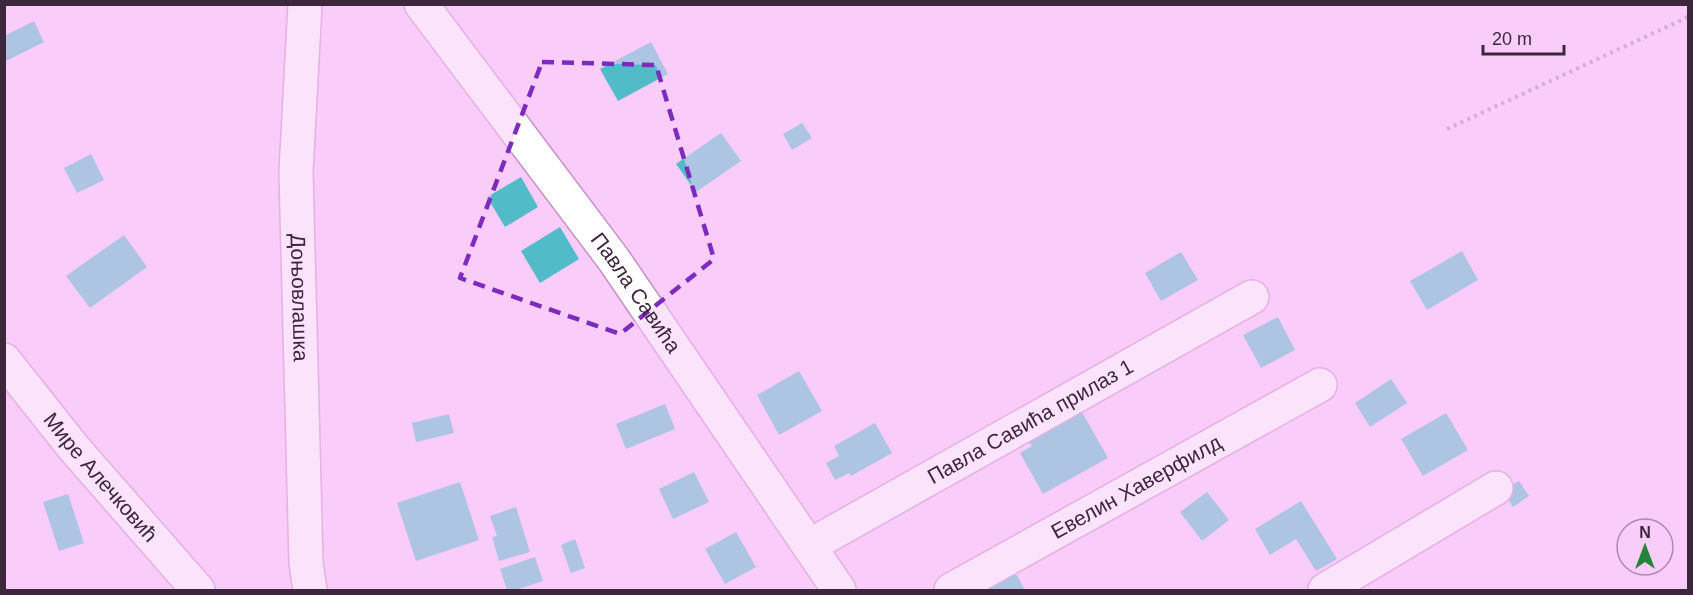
<svg xmlns="http://www.w3.org/2000/svg" width="1693" height="595" font-family="Helvetica,sans-serif">
<style>
.building{fill:#52bbc8}
.lines{fill:none;stroke-linecap:round;stroke-linejoin:round}
.minor-casing{stroke:#c790c6;stroke-width:36}
.path{stroke:#aa86aa;stroke-width:4;stroke-dasharray:3 4.5;stroke-linecap:butt}
.minor{stroke:#fff;stroke-width:33}
.marked{fill:none;stroke:#7b2cbf;stroke-width:4.5;stroke-dasharray:12 8;stroke-linejoin:round}
.labels{text-anchor:middle;stroke-width:6;stroke-linejoin:round;paint-order:stroke}
.street-label{font-size:21px;fill:#3d273d;stroke:#faccfa}
</style>
<rect width="100%" height="100%" fill="#faccfa"/>
<path class="building" d="M 34,21 L 44,42 L 4,62 L 4,36 Z
M 651,42 L 668,74 L 618,101 L 600,69 Z
M 802,123 L 812,138 L 792,150 L 783,134 Z
M 721,133 L 741,161 L 696,192 L 676,164 Z
M 91,154 L 104,180 L 77,193 L 64,168 Z
M 521,177 L 538,207 L 505,227 L 487,197 Z
M 560,227 L 579,259 L 540,283 L 521,251 Z
M 124,235 L 147,267 L 90,308 L 66,276 Z
M 1462,251 L 1478,280 L 1427,310 L 1410,281 Z
M 1181,252 L 1198,280 L 1161,301 L 1145,273 Z
M 1278,317 L 1295,350 L 1261,368 L 1243,335 Z
M 799,371 L 822,411 L 779,435 L 757,395 Z
M 1391,379 L 1407,403 L 1370,427 L 1355,403 Z
M 665,404 L 675,429 L 626,449 L 616,424 Z
M 1082,412 L 1108,458 L 1043,494 L 1020,453 L 1032,446 L 1029,442 Z
M 1446,413 L 1468,450 L 1423,476 L 1401,439 Z
M 449,414 L 454,433 L 416,442 L 412,423 Z
M 875,423 L 892,453 L 851,476 L 849,473 L 835,480 L 826,463 L 839,456 L 834,446 Z
M 694,472 L 709,502 L 673,519 L 659,489 Z
M 1519,481 L 1529,496 L 1513,507 L 1503,491 Z
M 460,482 L 479,540 L 416,561 L 397,503 Z
M 1207,492 L 1229,520 L 1202,541 L 1180,512 Z
M 68,494 L 84,543 L 59,551 L 43,502 Z
M 1301,501 L 1337,559 L 1316,571 L 1296,539 L 1270,555 L 1255,529 Z
M 516,507 L 530,552 L 499,561 L 492,537 L 497,536 L 490,516 Z
M 736,532 L 756,567 L 725,584 L 705,549 Z
M 575,539 L 585,568 L 571,573 L 561,545 Z
M 535,557 L 543,581 L 516,590 L 507,590 L 500,569 Z
M 1012,567 L 1025,590 L 970,590 Z"/>
<g class="lines">
<defs>
<g id="minor">
<path id="s1" d="M 305,4 L 296,172 L 306,563 L 310,590"/>
<path id="s2" d="M 421,4 L 614,260 L 839,590"/>
<path id="s3" d="M 4,360 L 73,447 L 198,590"/>
<path id="s4" d="M 809,546 L 1252,297"/>
<path id="s5" d="M 951,590 L 1320,385"/>
<path d="M 1325,590 L 1496,488"/>
</g>
</defs>
<use href="#minor" class="minor-casing"/>
<path class="path" d="M 1447,129 L 1688,17"/>
<use href="#minor" class="minor"/>
</g>
<path d="M0 0H1693V595H0ZM 542,62 L 656,65 L 714,259 L 620,334 L 460,278 Z" fill="#faccfa" fill-opacity=".55" fill-rule="evenodd"/>
<path class="marked" d="M 542,62 L 656,65 L 714,259 L 620,334 L 460,278 Z"/>
<g class="labels">
<g class="street-label">
<text dy="7" stroke="none"><textPath href="#s2" startOffset="360">Павла Савића</textPath></text>
<text dy="7" stroke="none"><textPath href="#s1" startOffset="294">Доњовлашка</textPath></text>
<text dy="7" stroke="none"><textPath href="#s4" startOffset="254">Павла Савића прилаз 1</textPath></text>
<text dy="7" stroke="none"><textPath href="#s3" startOffset="152">Мире Алечковић</textPath></text>
<text dy="7" stroke="none"><textPath href="#s5" startOffset="212">Евелин Хаверфилд</textPath></text>
</g>
</g>
<rect width="1693" height="595" fill="none" stroke="#3d273d" stroke-width="12"/>
<g transform="translate(1645 547)"><circle r="28" fill="#faccfa" stroke="#ae8aae" stroke-width="1.5"/>
<path d="M0-4.5L10 22L0 15L-10 22Z" fill="#248538"/>
<text y="-9" font-size="16" font-weight="bold" text-anchor="middle" fill="#3d273d">N</text>
</g>
<path d="M1483 45v9h81v-9" fill="none" stroke="#3d273d" stroke-width="3"/>
<text x="1492" y="45" font-size="18" fill="#3d273d" stroke="#faccfa" stroke-width="4.5" paint-order="stroke">20 m</text>
</svg>
